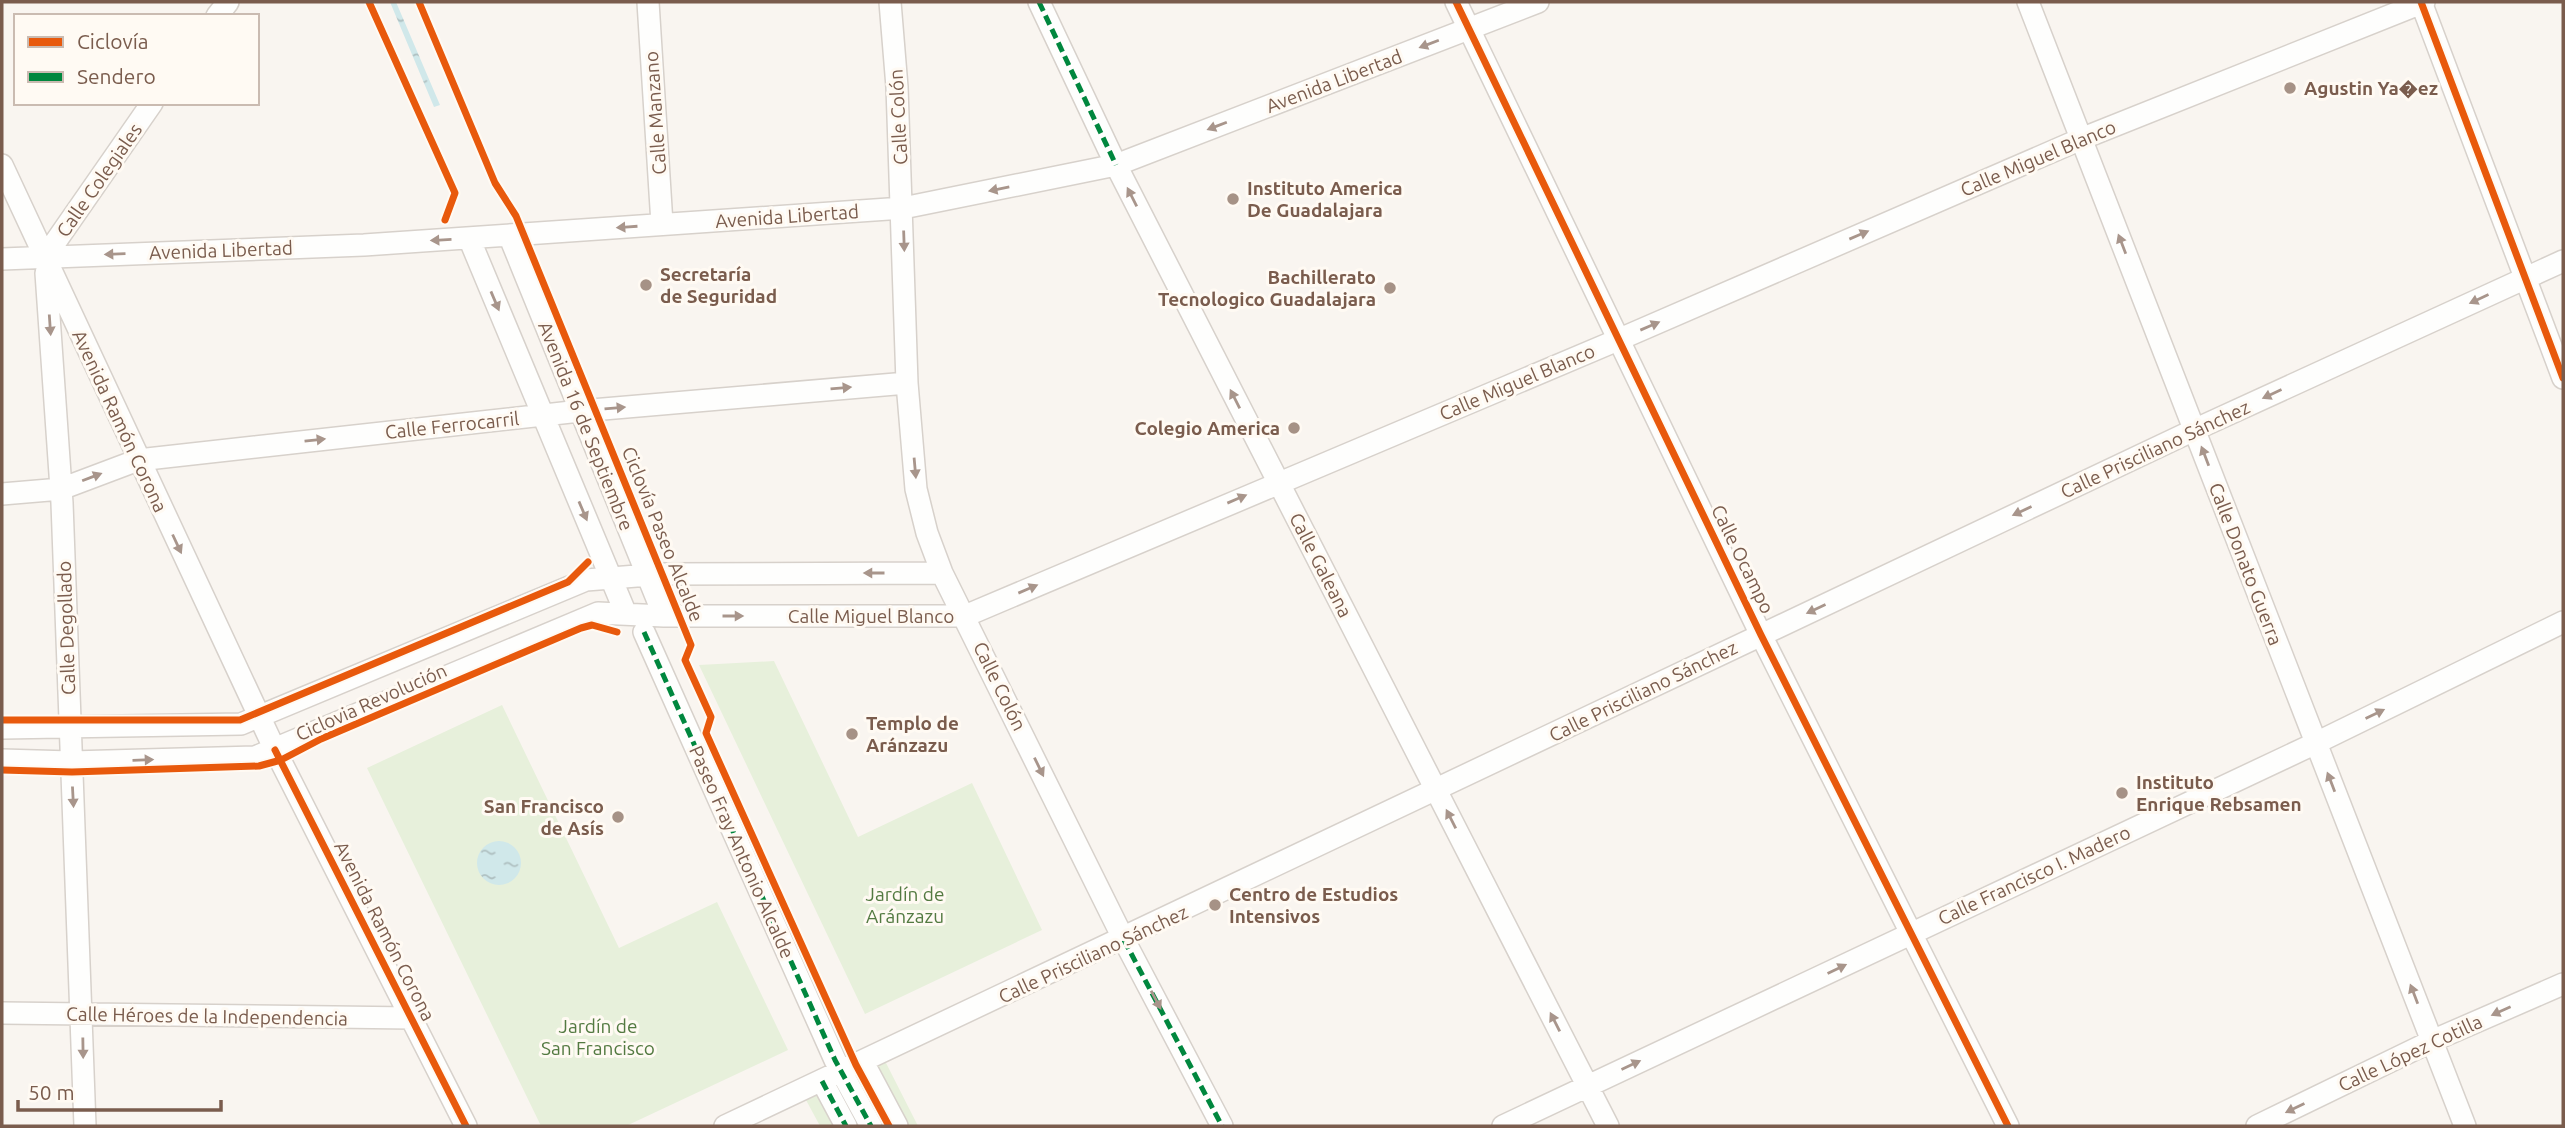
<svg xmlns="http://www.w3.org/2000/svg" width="2565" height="1128" font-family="Ubuntu,sans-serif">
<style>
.green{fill:#e7f0db}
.water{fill:url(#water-ripples)}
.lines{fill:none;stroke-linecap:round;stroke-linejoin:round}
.street-casing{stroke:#d7d1cb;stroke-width:24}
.street{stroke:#fefefd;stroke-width:21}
.quiet{stroke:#00873e;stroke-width:5;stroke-dasharray:10 5;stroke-linecap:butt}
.cycleway-casing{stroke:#fffaf3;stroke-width:11}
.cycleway{stroke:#e8590c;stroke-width:7}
.oneway{fill:#a8958b}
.poi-dot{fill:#a69286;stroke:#fffaf3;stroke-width:2.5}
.labels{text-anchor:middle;stroke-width:6;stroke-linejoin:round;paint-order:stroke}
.street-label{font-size:19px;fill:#7a5c4d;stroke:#fffaf3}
.poi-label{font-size:19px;font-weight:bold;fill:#7a5c4d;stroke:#fffaf3;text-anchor:start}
.park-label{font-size:19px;fill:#537a41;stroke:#fffaf3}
</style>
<defs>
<pattern id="water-ripples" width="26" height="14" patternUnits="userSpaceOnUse" patternTransform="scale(1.75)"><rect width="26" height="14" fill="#d0e8ea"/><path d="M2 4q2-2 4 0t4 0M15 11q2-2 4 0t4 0" fill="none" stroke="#aebfc0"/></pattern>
</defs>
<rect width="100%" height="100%" fill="#f9f5f0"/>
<path class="green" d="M 774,661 L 858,837 L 972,783 L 1042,930 L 865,1014 L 699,665 Z
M 502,705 L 619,948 L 717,902 L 788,1050 L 626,1126 L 541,1126 L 367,768 Z
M 885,1061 L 918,1126 L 820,1126 L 806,1100 Z"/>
<path class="water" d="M 390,2 L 396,2 L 440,105 L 434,107 Z
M477 863a22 22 0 1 1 44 0a22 22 0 1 1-44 0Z"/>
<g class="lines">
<defs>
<path id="street" d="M 648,2 L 662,224
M 890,2 L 897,87 L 907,383 L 916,489 L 927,533 L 942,573 L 1124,940 L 1222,1126
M 1039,2 L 1116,165 L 1608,1126
M 1456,2 L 1761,635 L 2008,1126
M 2028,2 L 2465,1126
M 2421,2 L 2563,378
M 217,16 L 228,2
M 2,165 L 275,750 L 466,1126
M 509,235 L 664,616
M 469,238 L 626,614
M 45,257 L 152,103
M 2,259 L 364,245 L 903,208 L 1116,165 L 1538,2
M 46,273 L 62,503 L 85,1126
M 2,494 L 61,489 L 138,460 L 580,411 L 907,383
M 644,632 L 835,1060 L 871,1126
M 2,728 L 241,724 L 586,580 L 662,574 L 942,573
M 2,760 L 71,762 L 255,757 L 598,613 L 664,616 L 965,616 L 1620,339 L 2081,139 L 2424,2
M 2,1013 L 412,1018
M 863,1062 L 897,1126
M 822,1081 L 846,1126
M 725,1126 L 2194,430 L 2563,261
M 1503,1126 L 2316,743 L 2563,622
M 2257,1126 L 2432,1041 L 2563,984"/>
</defs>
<use href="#street" class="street-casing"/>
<use href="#street" class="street"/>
<path class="quiet" d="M 1039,2 L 1116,165
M 644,632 L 835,1060 L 871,1126
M 1124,940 L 1222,1126
M 822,1081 L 846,1126"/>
<defs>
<path id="cycleway" d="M 369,2 L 455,193 L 445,220
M 419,2 L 495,183 L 516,216 L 691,645 L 685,660 L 711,717 L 706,733 L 856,1065 L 889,1126
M 1456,2 L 1761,635 L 2008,1126
M 2421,2 L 2563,378
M 2,720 L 240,720 L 568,582 L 588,562
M 275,750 L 466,1126
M 2,770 L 72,772 L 259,766 L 281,760 L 321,739 L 581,628 L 592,625 L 617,632"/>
</defs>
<use href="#cycleway" class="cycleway-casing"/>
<use href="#cycleway" class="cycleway"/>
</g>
<defs><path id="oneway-solid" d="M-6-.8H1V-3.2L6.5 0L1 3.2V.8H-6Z" transform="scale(1.75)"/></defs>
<g class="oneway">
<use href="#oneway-solid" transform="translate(1429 44) rotate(159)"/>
<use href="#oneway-solid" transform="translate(1217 126) rotate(159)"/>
<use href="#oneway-solid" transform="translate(999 189) rotate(169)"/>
<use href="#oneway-solid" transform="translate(1132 197) rotate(-117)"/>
<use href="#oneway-solid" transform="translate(627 227) rotate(176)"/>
<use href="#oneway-solid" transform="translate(1859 235) rotate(-23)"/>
<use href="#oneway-solid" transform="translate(441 240) rotate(177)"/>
<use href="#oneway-solid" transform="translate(904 241) rotate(88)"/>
<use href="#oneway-solid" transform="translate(2122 244) rotate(-111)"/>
<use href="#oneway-solid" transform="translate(115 254) rotate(178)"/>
<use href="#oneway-solid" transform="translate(2479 299) rotate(155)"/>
<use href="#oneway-solid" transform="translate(495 301) rotate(67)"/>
<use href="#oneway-solid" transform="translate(50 325) rotate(86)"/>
<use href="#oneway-solid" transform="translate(1650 326) rotate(-23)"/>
<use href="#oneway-solid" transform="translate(841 388) rotate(-5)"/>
<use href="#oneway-solid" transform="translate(2272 394) rotate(155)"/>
<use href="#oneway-solid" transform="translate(1235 399) rotate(-117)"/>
<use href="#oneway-solid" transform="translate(615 408) rotate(-5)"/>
<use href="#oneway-solid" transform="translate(315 440) rotate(-6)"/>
<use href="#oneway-solid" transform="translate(2205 456) rotate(-111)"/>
<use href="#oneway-solid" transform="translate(915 468) rotate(85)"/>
<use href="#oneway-solid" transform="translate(92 477) rotate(-21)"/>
<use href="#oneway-solid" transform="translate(1237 499) rotate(-23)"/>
<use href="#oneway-solid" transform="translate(583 511) rotate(67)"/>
<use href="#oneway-solid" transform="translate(2022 511) rotate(155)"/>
<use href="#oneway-solid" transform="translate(177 544) rotate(65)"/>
<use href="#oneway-solid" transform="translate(874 573) rotate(180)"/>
<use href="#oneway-solid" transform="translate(1028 589) rotate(-23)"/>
<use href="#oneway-solid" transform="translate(1816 609) rotate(155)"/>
<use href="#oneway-solid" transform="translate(733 616)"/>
<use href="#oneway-solid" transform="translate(2375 714) rotate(-26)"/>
<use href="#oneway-solid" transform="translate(143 760) rotate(-2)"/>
<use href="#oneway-solid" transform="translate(1039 767) rotate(64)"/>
<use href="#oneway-solid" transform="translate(2331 782) rotate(-111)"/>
<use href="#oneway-solid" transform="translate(73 797) rotate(87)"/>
<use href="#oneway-solid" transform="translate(1451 819) rotate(-117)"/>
<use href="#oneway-solid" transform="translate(1837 969) rotate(-26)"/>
<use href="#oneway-solid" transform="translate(2414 994) rotate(-111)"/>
<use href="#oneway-solid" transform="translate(1156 1000) rotate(62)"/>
<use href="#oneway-solid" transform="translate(2501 1011) rotate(156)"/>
<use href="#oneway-solid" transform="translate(1555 1022) rotate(-117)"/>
<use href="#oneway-solid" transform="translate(83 1048) rotate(89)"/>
<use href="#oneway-solid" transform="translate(1631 1065) rotate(-25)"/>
<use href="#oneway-solid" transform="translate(2295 1108) rotate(154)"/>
</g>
<g class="poi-dot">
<circle cx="2290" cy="88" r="7"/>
<circle cx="1233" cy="199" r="7"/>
<circle cx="646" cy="285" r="7"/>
<circle cx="1390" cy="288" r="7"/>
<circle cx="1294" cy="428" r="7"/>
<circle cx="852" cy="734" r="7"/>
<circle cx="2122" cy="793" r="7"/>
<circle cx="618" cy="817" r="7"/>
<circle cx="1215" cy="905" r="7"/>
</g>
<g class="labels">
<g class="street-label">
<text transform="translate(1334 81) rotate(-21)" y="7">Avenida Libertad</text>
<text transform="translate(655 113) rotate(-94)" y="7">Calle Manzano</text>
<text transform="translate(898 117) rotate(-93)" y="7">Calle Colón</text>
<text transform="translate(2038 158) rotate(-23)" y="7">Calle Miguel Blanco</text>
<text transform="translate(99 180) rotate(-55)" y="7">Calle Colegiales</text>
<text transform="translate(787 216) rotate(-4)" y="7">Avenida Libertad</text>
<text transform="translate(221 250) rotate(-2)" y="7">Avenida Libertad</text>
<text transform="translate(1517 382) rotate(-23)" y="7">Calle Miguel Blanco</text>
<text transform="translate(120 421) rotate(65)" y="7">Avenida Ramón Corona</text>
<text transform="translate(452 425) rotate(-6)" y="7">Calle Ferrocarril</text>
<text transform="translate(586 426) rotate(68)" y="7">Avenida 16 de Septiembre</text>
<text transform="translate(2155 449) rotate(-25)" y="7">Calle Prisciliano Sánchez</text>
<text transform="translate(663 534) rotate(68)" y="7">Ciclovía Paseo Alcalde</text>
<text transform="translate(1743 559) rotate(64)" y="7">Calle Ocampo</text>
<text transform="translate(2246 564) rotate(69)" y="7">Calle Donato Guerra</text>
<text transform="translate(1321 565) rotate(63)" y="7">Calle Galeana</text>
<text x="871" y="623">Calle Miguel Blanco</text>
<text transform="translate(66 628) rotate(-92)" y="7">Calle Degollado</text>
<text transform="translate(1000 686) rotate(64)" y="7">Calle Colón</text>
<text transform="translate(1643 691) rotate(-26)" y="7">Calle Prisciliano Sánchez</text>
<text transform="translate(371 702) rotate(-24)" y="7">Ciclovia Revolución</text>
<text transform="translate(742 852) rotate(66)" y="7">Paseo Fray Antonio Alcalde</text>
<text transform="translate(2034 875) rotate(-25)" y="7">Calle Francisco I. Madero</text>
<text transform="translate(385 931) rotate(63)" y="7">Avenida Ramón Corona</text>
<text transform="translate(1093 954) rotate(-25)" y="7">Calle Prisciliano Sánchez</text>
<text transform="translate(207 1016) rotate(1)" y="7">Calle Héroes de la Independencia</text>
<text transform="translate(2410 1053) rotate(-25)" y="7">Calle López Cotilla</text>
</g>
<g class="poi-label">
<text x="2304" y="95">Agustin Ya�ez</text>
<text x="1247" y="195">Instituto America<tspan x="1247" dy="22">De Guadalajara</tspan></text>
<text x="660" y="281">Secretaría<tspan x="660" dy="22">de Seguridad</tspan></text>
<text x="1376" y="284" text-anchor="end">Bachillerato<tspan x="1376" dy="22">Tecnologico Guadalajara</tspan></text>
<text x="1280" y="435" text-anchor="end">Colegio America</text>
<text x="866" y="730">Templo de<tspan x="866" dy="22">Aránzazu</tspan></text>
<text x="2136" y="789">Instituto<tspan x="2136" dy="22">Enrique Rebsamen</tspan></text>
<text x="604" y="813" text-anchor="end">San Francisco<tspan x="604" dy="22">de Asís</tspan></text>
<text x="1229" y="901">Centro de Estudios<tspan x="1229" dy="22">Intensivos</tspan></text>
</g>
<g class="park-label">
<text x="905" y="901">Jardín de<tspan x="905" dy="22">Aránzazu</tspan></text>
<text x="598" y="1033">Jardín de<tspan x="598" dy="22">San Francisco</tspan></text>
</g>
</g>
<rect width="2565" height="1128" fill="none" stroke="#7a5c4d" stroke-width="7"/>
<rect x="14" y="14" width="245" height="91" fill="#fffaf3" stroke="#cabbb1" stroke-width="2"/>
<rect x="28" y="37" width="35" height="10" fill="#e8590c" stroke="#cabbb1" stroke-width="2"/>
<text x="77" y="49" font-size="21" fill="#7a5c4d">Ciclovía</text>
<rect x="28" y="72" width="35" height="10" fill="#00873e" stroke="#cabbb1" stroke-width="2"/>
<text x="77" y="84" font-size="21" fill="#7a5c4d">Sendero</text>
<path d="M18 1100v10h203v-10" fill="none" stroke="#7a5c4d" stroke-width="3.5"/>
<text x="28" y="1100" font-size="21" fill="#7a5c4d" stroke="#fffaf3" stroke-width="5" paint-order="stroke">50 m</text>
</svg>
